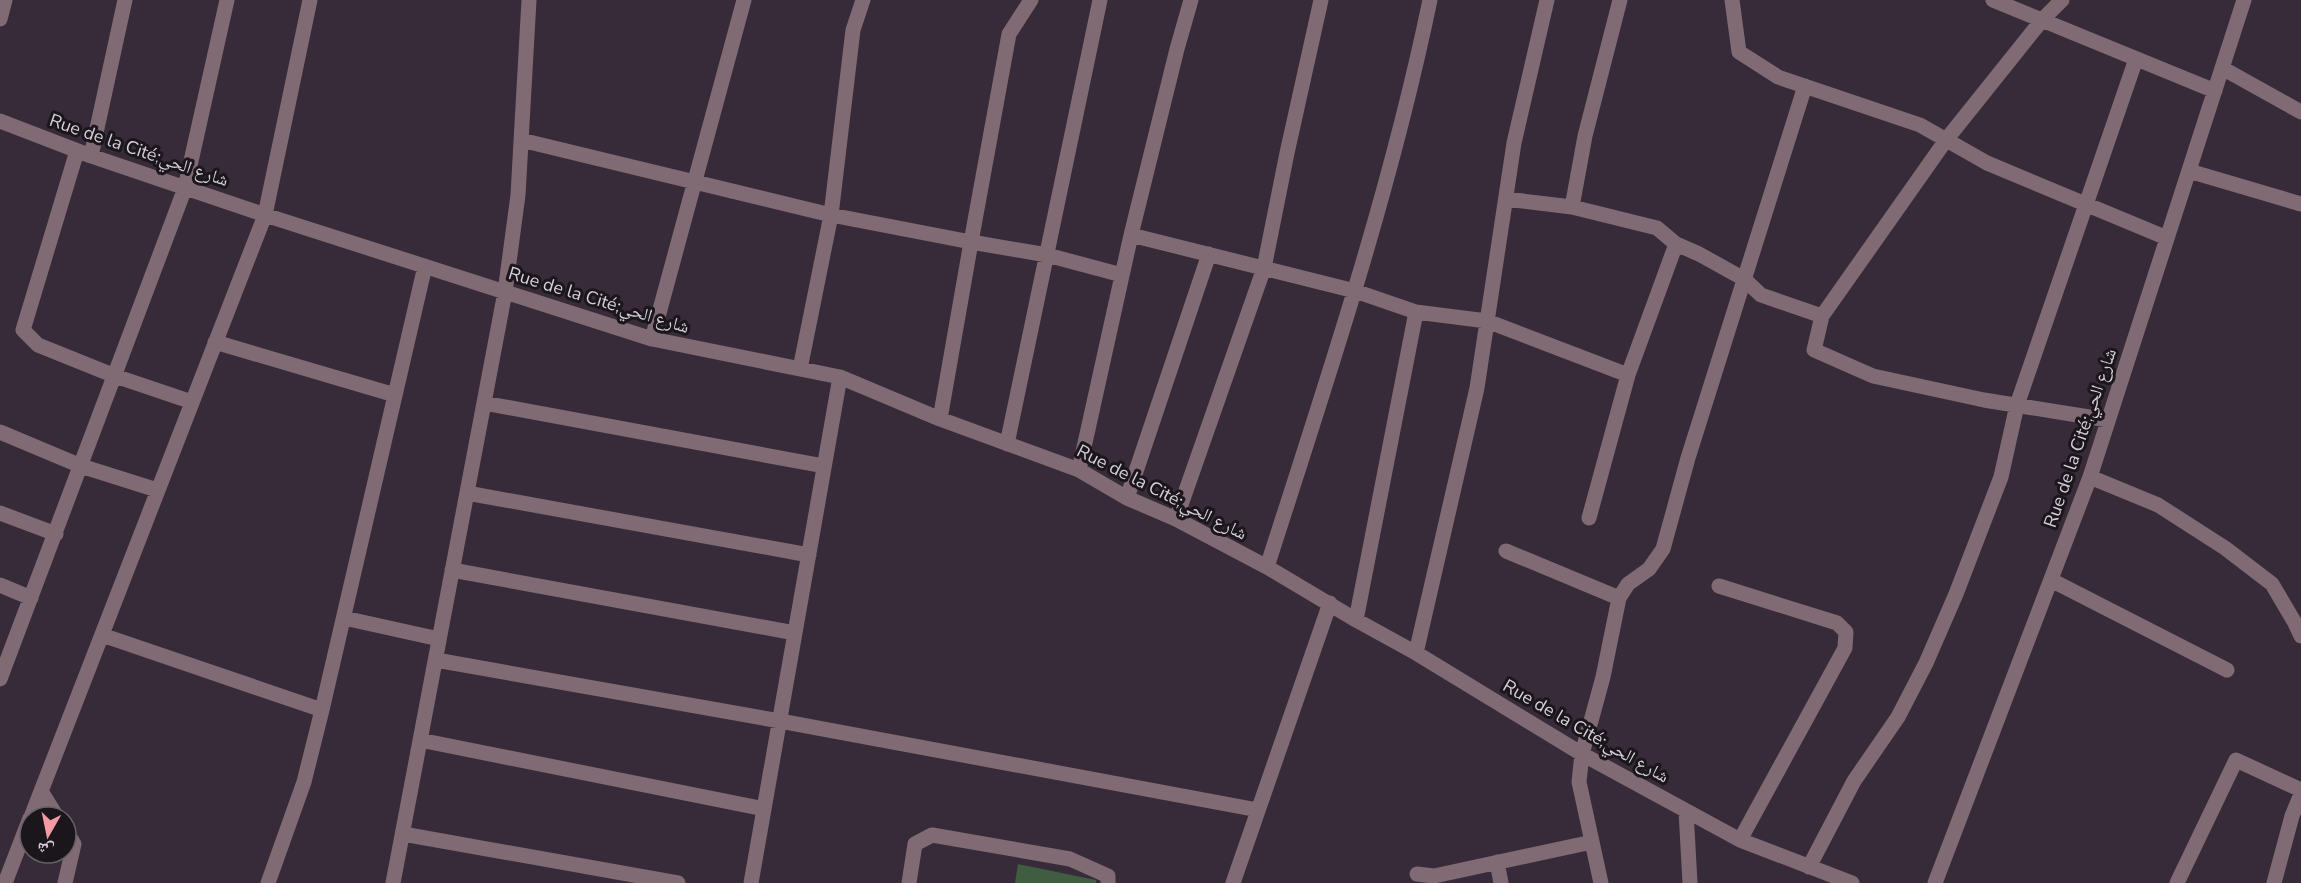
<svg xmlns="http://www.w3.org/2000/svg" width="2301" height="883" font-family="'Nunito Sans','Noto Naskh Arabic',sans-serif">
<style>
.green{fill:#405d42}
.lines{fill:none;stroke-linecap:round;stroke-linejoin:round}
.minor{stroke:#806a73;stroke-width:15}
.labels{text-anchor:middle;stroke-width:6;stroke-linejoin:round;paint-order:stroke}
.street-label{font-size:18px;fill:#d6ced8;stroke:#1b161c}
</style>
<rect width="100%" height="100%" fill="#372b39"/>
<path class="green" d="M 1018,864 L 1096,880 L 1096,883 L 1015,883 Z"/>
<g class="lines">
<path class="minor" d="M 1191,0 L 1177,49 L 1131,235 L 1355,291 L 1416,312
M 1732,0 L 1739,52 L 1778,77 L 1920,125 L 1987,163 L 2167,238
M 1993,0 L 2215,91
M 2062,0 L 2042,20 L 1946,140 L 1822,316 L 1814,350 L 1873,376 L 1984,400 L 2108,420
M 0,19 L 5,0
M 2222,68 L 2301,112
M 0,121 L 91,156 L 265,215 L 652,339 L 840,377 L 940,419 L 1079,470 L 1127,498 L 1176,519 L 1267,567 L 1356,620 L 1416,653 L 1582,754 L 1740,840 L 1852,883
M 521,140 L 831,215 L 971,242 L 1009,34 L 1031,0
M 77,151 L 23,330 L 38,345 L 115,376 L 192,402
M 91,156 L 125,0
M 2189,171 L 2301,204
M 1506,199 L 1572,207 L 1657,228 L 1676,244 L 1699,254 L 1744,279 L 1761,295 L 1822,316
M 1572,207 L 1585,136 L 1620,0
M 652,339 L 744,0
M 215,342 L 395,395
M 800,369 L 831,215 L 853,30 L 863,0
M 484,403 L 824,466
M 940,419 L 971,242 L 1047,255 L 1122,275
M 0,432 L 81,466 L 157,490
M 1007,444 L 1100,0
M 1079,470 L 1131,235
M 2090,477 L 2158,505 L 2225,548 L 2272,584 L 2295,623 L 2301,636
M 467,493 L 809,555
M 1127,498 L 1209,254
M 0,513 L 56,534
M 1589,518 L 1628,375 L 1676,244
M 1176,519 L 1264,268 L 1287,153 L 1321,0
M 1506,551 L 1619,598
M 1267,567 C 1327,380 1390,193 1430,0
M 452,570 L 795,633
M 2051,580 L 2227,670
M 0,585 L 31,598
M 1719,586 L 1837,623 L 1846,632 L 1845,648 L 1740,840
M 344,618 L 439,639
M 1356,620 L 1416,312 L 1487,321 L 1628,375
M 102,635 L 322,710
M 1416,653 L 1477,388 L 1514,143 L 1547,0
M 436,660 L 780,721 L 1258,810
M 0,679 L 185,188 L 227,0
M 420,740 L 764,809
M 41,791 L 57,817
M 1686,811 L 1690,883
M 31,817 L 265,215 L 310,0
M 403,834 L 678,883
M 1497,862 L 1501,883
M 1809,867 L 1854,781 L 1898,717 L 1926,663 L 1956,594 L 2001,477 L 2017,405 L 2136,59
M 1417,874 L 1434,876 L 1592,842
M 5,883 L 30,818
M 65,883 L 74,844 L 66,831
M 268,883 L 304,782 L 322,710 L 425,266
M 393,883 L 505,292 L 518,195 L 529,0
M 751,883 L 840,377
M 909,883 L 915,844 L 932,835 L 1070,859 L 1108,876 L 1108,883
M 1233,883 L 1330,603
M 1601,883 L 1579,782 L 1582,754 L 1603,677 L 1619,598 L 1628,584 L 1649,569 L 1663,549 L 1688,458 L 1805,86
M 1935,883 L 2090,477 L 2244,0
M 2177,883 L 2236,760 L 2301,790
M 2274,883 L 2292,816 L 2301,794"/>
</g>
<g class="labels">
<g class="street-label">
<text transform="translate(139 150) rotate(19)" y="6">Rue de la Cité;شارع الحي</text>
<text transform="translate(599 300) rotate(17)" y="6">Rue de la Cité;شارع الحي</text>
<text transform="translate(2080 438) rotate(-71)" y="6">Rue de la Cité;شارع الحي</text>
<text transform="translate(1162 492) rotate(27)" y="6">Rue de la Cité;شارع الحي</text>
<text transform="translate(1586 731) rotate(30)" y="6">Rue de la Cité;شارع الحي</text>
</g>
</g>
<g transform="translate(48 835) rotate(189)"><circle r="28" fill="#1b161c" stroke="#666067" stroke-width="1.5"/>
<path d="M0-4.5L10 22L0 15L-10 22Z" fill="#f49aa4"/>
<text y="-9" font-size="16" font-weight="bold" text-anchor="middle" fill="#d6ced8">ش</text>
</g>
</svg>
